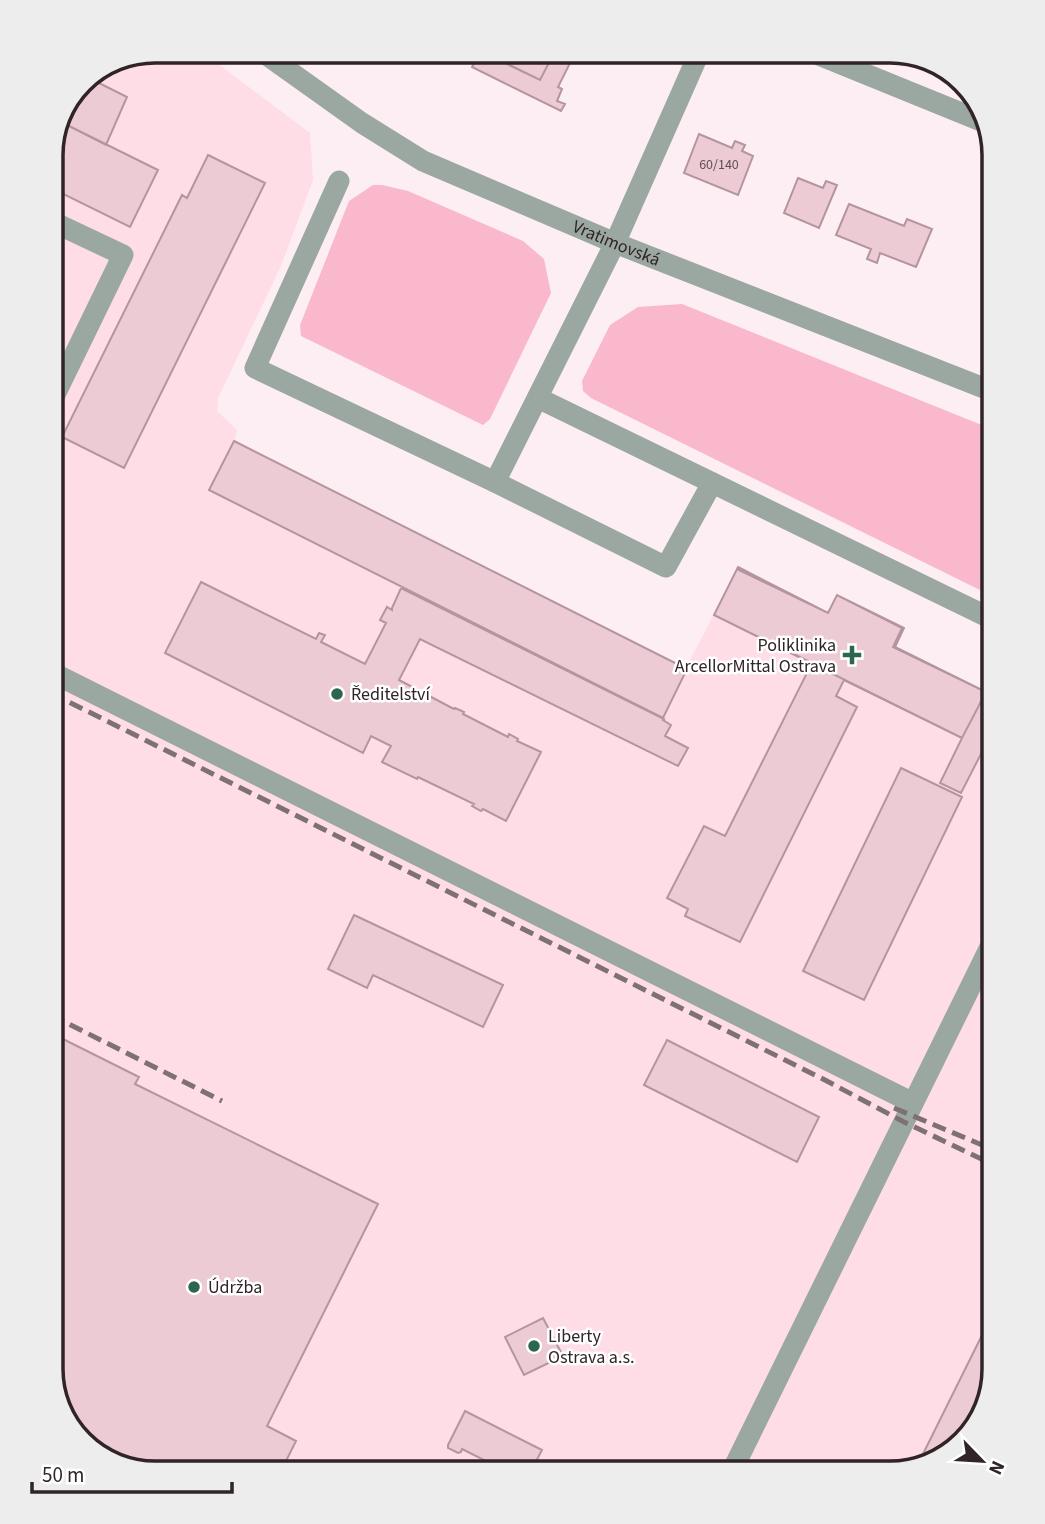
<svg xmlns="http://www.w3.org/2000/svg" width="1045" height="1524" font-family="'Source Sans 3',sans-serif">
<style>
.built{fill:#fedde6}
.green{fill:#fab8cc}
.building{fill:#eccbd4;stroke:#b4959e;stroke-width:2}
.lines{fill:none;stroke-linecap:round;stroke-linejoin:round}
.minor{stroke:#9ba8a2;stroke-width:21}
.rail{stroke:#7e7175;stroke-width:5;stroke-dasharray:14 7;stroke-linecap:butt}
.poi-dot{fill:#2d664e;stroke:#fff;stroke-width:2.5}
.labels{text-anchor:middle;stroke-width:5;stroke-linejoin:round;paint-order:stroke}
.number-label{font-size:14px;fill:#5f4e52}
.street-label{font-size:18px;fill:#302427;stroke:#fff}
.poi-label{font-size:18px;fill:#302427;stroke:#fff;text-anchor:start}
.rim{fill:none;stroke:#302427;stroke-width:3.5}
</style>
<rect width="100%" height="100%" fill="#fceef2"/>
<path class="built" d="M 155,51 L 201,51 L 310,133 L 313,180 L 281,266 L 218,398 L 217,411 L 237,430 L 234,442 L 686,668 L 737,569 L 828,613 L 837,595 L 902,628 L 893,647 L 994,697 L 994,1370 L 980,1422 L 942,1459 L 890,1473 L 149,1473 L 102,1459 L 65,1421 L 51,1369 L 51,148 L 86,77 Z"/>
<path class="green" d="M 373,185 L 382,185 L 408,191 L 523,241 L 544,259 L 551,293 L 490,419 L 483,425 L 301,336 L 300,325 L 349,201 Z
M 682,304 L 994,430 L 994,591 L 980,590 L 591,398 L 583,391 L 582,381 L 610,325 L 638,307 Z"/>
<path class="building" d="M 480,51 L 540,80 L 555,51 L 576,51 L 558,87 L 562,89 L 557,101 L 565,104 L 561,111 L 472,67 Z
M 482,51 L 555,51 L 540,80 Z
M 87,77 L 127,97 L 106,145 L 63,123 Z
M 63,123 L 158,170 L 130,227 L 51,188 L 51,148 Z
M 699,134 L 732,148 L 735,141 L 745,145 L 742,151 L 753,156 L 738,195 L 684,173 Z
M 208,155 L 265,183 L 124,468 L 62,437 L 182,195 L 187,198 Z
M 798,178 L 823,188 L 826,181 L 837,185 L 819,228 L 784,213 Z
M 849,204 L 904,226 L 907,219 L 932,229 L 916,267 L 880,253 L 877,263 L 867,259 L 871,249 L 836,235 Z
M 234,441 L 687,669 L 663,718 L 209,490 Z
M 738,567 L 828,613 L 837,595 L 904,628 L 895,647 L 986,692 L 980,703 L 994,709 L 994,753 L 984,748 L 961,793 L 940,783 L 962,738 L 844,680 L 836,696 L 857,707 L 740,942 L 685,916 L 688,909 L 667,898 L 704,826 L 725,836 L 812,663 L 714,615 Z
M 737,569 L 828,613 L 837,595 L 902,628 L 893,647 L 986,692 L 962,738 L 714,615 Z
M 201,582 L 316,639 L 319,633 L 325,635 L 321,642 L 365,664 L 386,623 L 380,620 L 387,607 L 392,610 L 392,608 L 401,588 L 664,719 L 663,720 L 671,725 L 665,736 L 688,748 L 678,766 L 420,639 L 399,680 L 452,708 L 454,709 L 455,708 L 464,712 L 463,714 L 508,737 L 509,734 L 518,739 L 517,741 L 541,752 L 506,821 L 483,809 L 481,811 L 472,806 L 474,804 L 420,778 L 418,777 L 417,779 L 382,762 L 391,746 L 371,736 L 363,753 L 165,653 Z
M 901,768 L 962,797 L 864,1000 L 803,971 Z
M 354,915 L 503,985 L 483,1027 L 373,975 L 367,988 L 328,969 Z
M 51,1033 L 139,1077 L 135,1084 L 378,1204 L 267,1426 L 296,1441 L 280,1473 L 148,1473 L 102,1459 L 65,1421 L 51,1369 Z
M 667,1040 L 819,1117 L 797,1162 L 644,1085 Z
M 994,1311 L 994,1370 L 981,1420 L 942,1459 L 917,1466 Z
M 543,1318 L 563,1356 L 524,1375 L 505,1337 Z
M 465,1411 L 542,1450 L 530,1473 L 510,1473 L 462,1449 L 461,1452 L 458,1453 L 448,1448 L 448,1445 Z"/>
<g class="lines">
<g class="minor">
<path id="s1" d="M 261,51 L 362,123 L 423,161 L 615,243 L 994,392"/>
<path d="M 809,51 L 986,123"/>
<path d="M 339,181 L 255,368 L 495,482 L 666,567 L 712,483"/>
<path d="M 538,398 L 994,620"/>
<path d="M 51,403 L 123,255 L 51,221"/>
<path d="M 495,482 L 615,243 L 700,51"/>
<path d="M 51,672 L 913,1103"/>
<path d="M 731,1473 L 994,939"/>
</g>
<path class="rail" d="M 51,693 L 823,1079 L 904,1122 L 994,1165
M 51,1015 L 222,1101
M 894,1108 L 994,1150"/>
</g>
<g class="poi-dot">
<path d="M848.5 644.5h7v7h7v7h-7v7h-7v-7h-7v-7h7z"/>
<circle cx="337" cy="694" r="7"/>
<circle cx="194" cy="1287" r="7"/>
<circle cx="534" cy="1346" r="7"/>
</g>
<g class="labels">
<g class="number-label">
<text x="719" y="169">60/140</text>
</g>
<g class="street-label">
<text dy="6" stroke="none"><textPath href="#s1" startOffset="406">Vratimovská</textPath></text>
</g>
<g class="poi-label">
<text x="836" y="651" text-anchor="end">Poliklinika<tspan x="836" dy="21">ArcellorMittal Ostrava</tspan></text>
<text x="351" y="700">Ředitelství</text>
<text x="208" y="1293">Údržba</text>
<text x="548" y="1342">Liberty<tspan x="548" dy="21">Ostrava a.s.</tspan></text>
</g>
</g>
<path d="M0 0H1045V1524H0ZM155 63H890A92 92 0 0 1 982 155V1369A92 92 0 0 1 890 1461H155A92 92 0 0 1 63 1369V155A92 92 0 0 1 155 63Z" fill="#eeedee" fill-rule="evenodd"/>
<path class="rim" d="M155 63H890A92 92 0 0 1 982 155V1369A92 92 0 0 1 890 1461H155A92 92 0 0 1 63 1369V155A92 92 0 0 1 155 63Z"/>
<g transform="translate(982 1461) rotate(115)" stroke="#ffffff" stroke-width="5" paint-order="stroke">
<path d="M0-5L12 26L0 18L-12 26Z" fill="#302427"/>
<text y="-10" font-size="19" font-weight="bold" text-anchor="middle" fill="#302427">N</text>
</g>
<path d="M32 1482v10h200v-10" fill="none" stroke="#302427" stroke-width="3.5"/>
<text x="42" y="1482" font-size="21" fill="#302427" stroke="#ffffff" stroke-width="5" paint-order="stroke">50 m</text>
</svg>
